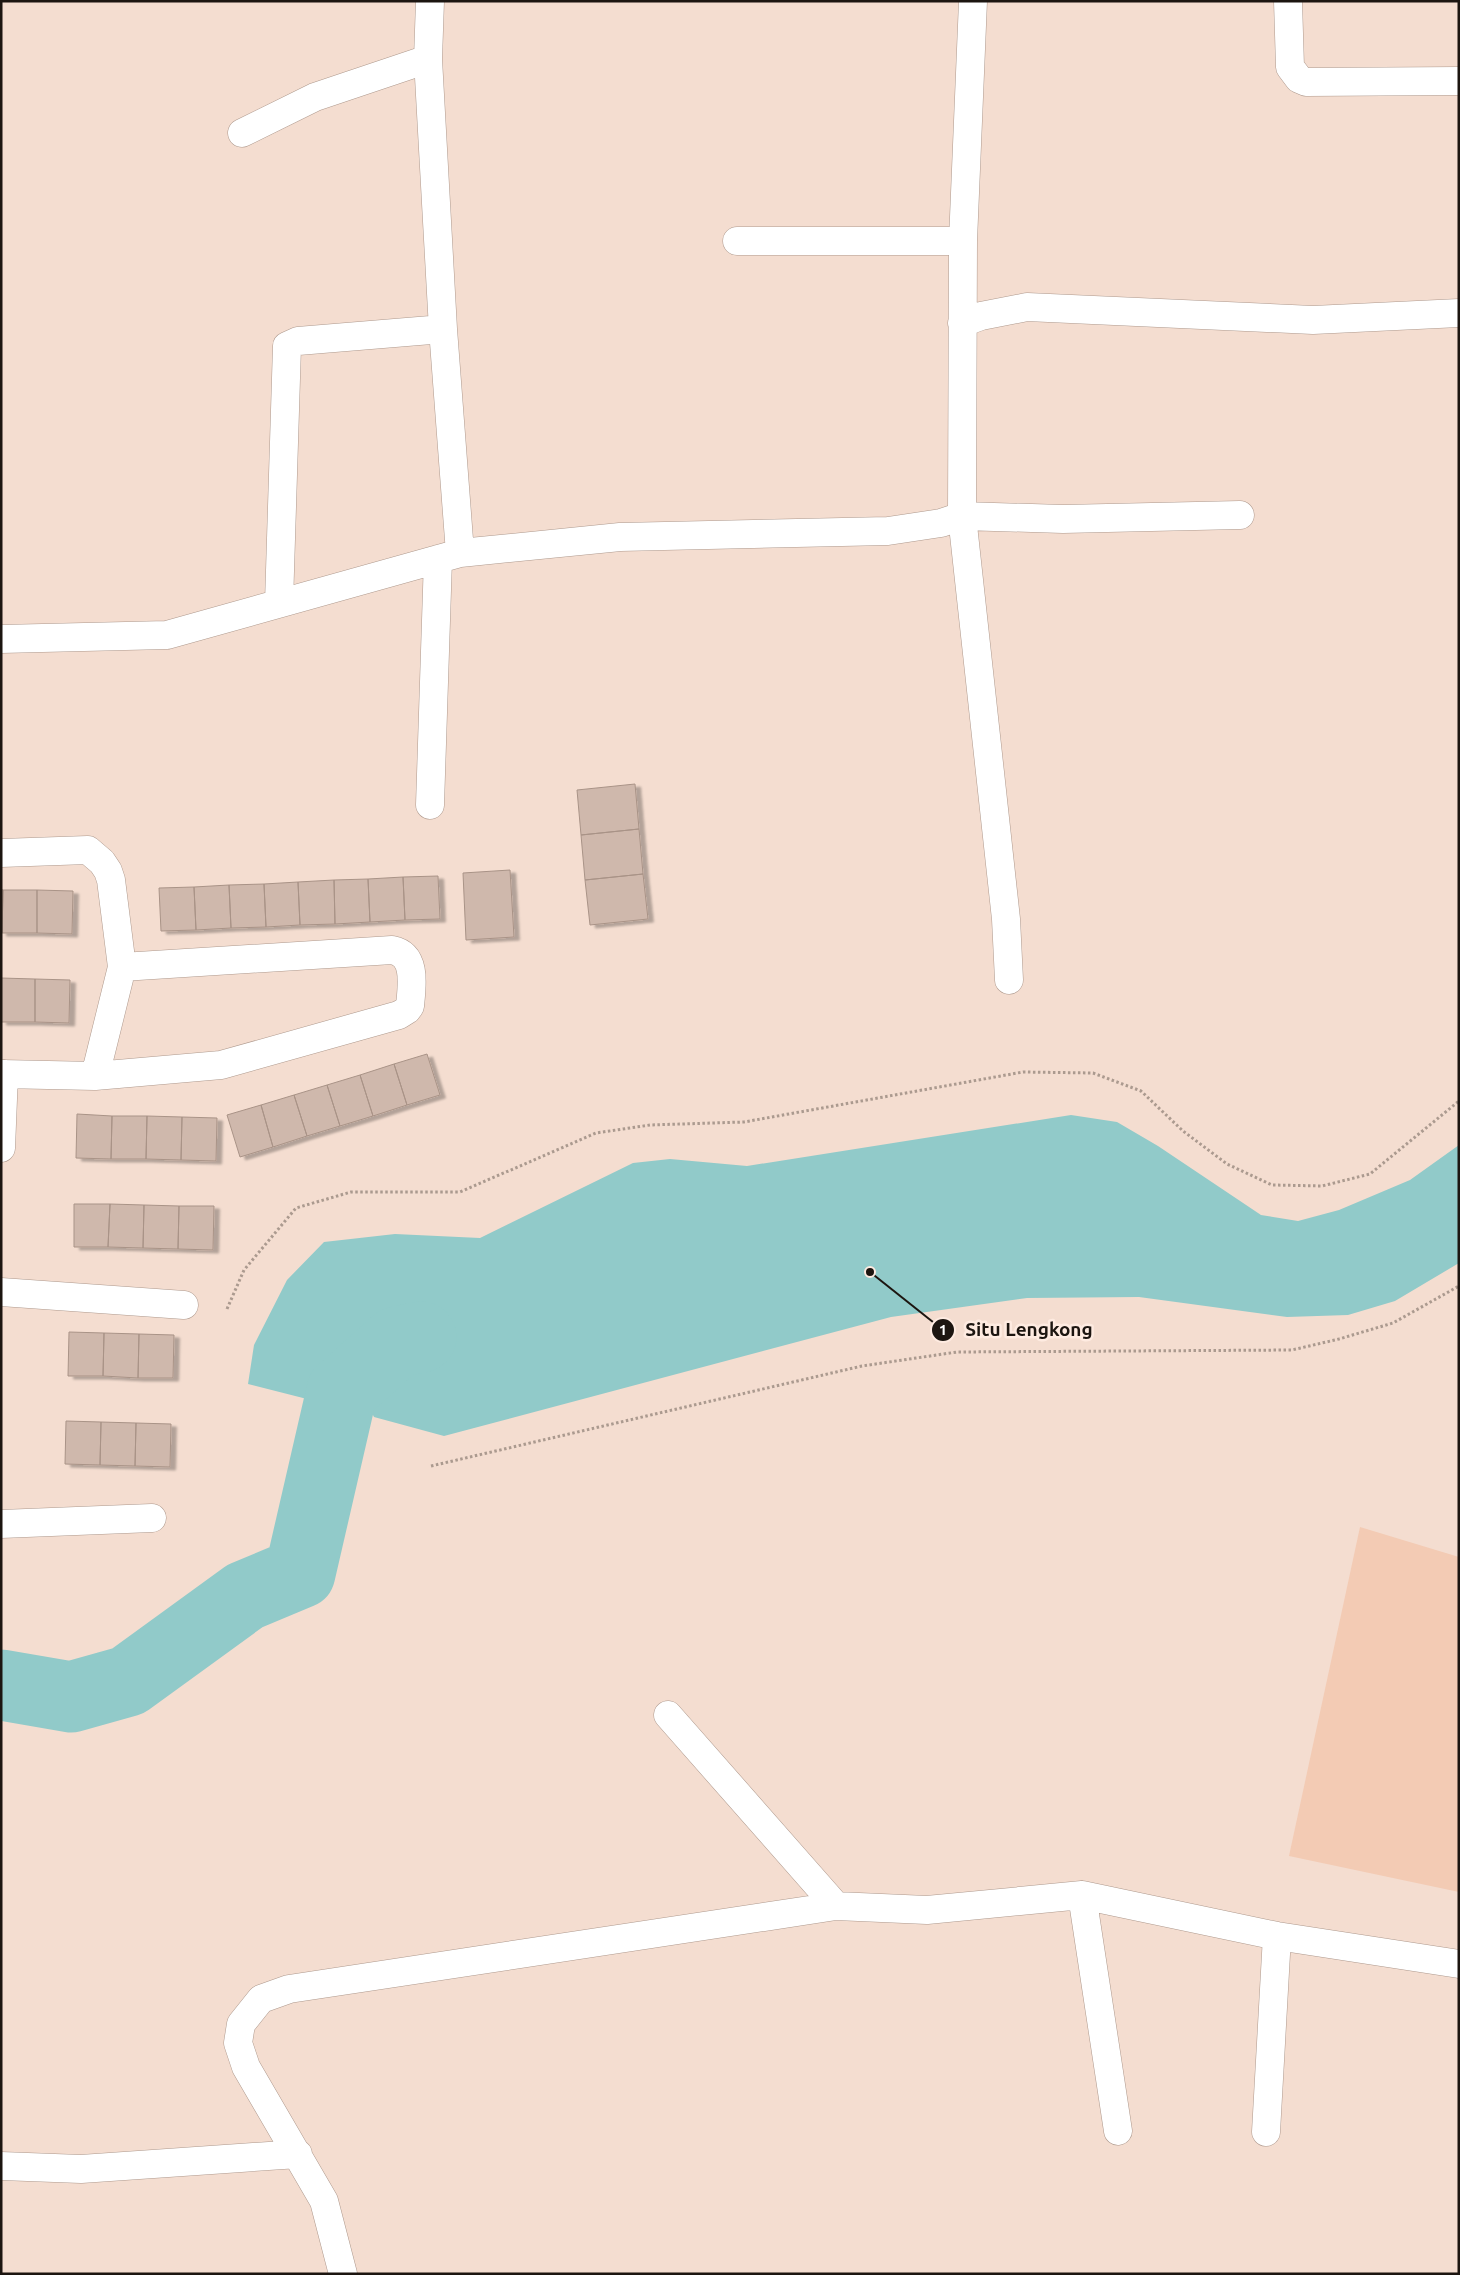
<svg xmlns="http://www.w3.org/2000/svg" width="1460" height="2275" font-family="Ubuntu,sans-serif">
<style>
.green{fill:#f3cbb4}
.water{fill:#91cac9}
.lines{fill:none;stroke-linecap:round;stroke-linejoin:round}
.river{stroke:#91cac9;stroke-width:71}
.building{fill:#cfb8ac;stroke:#a99387;filter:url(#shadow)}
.street-casing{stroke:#ae998d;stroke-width:29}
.path{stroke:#ab9a8f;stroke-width:3;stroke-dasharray:2.5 2.5;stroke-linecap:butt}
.street{stroke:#fff;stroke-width:28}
.leader{fill:none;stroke:#1c1510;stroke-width:2}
.callout-dot{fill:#1c1510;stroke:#feebe1;stroke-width:2}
.mark-label{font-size:15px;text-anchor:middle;font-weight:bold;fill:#fff}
.callout-label{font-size:19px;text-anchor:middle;font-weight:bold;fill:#1c1510;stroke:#feebe1;stroke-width:5;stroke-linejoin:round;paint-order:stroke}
</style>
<defs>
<filter id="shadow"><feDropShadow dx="5.5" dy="3" stdDeviation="1" flood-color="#0004"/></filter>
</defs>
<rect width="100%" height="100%" fill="#f4ddd0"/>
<path class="green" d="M 1360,1527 L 1459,1557 L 1459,1892 L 1289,1856 Z"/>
<path class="water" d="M 1071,1115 L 1117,1122 L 1158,1146 L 1261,1215 L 1298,1221 L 1339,1210 L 1410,1180 L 1459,1145 L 1459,1263 L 1395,1301 L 1348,1315 L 1287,1317 L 1139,1297 L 1027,1298 L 891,1317 L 444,1436 L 374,1417 L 365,1400 L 342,1391 L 319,1389 L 307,1399 L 248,1384 L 254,1345 L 287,1280 L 324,1242 L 395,1234 L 480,1238 L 633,1163 L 670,1159 L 747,1166 Z"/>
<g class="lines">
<path class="river" d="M 1,1685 L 71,1697 L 128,1681 L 245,1596 L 300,1573 L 342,1391 L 397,1342 L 421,1337"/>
</g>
<path class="building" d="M 635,784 L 639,829 L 581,835 L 577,790 Z
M 639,829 L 643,874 L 585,880 L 581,835 Z
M 510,870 L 514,937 L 466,940 L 463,873 Z
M 643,874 L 648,919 L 590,925 L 585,880 Z
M 438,876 L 440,919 L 405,920 L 403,877 Z
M 403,877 L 405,920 L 370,922 L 368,879 Z
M 368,879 L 370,922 L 335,924 L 334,880 Z
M 334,880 L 335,924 L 300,925 L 298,882 Z
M 298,882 L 300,925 L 266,927 L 264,884 Z
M 264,884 L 266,927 L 231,928 L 229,885 Z
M 229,885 L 231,928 L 196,930 L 194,887 Z
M 194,887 L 196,930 L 161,931 L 159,888 Z
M 1,889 L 3,890 L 2,933 L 1,933 Z
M 3,890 L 37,890 L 37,933 L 2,933 Z
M 37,890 L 73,891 L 72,934 L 37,933 Z
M 1,978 L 35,979 L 35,1022 L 1,1022 Z
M 35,979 L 70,980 L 69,1023 L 35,1022 Z
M 427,1054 L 440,1095 L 407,1105 L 394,1064 Z
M 394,1064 L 407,1105 L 373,1116 L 360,1075 Z
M 360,1075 L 373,1116 L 340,1126 L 327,1085 Z
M 327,1085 L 340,1126 L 307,1136 L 294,1095 Z
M 294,1095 L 307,1136 L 273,1147 L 261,1105 Z
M 261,1105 L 273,1147 L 240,1157 L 227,1115 Z
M 77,1114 L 112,1116 L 111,1159 L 76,1158 Z
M 112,1116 L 147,1116 L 146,1159 L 111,1159 Z
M 147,1116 L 182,1117 L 181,1160 L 146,1159 Z
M 182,1117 L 217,1118 L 216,1161 L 181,1160 Z
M 74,1204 L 110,1204 L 108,1247 L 74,1247 Z
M 110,1204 L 144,1205 L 143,1248 L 108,1247 Z
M 144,1205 L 179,1206 L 178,1249 L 143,1248 Z
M 179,1206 L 214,1206 L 213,1250 L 178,1249 Z
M 69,1332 L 104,1333 L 103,1376 L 68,1376 Z
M 104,1333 L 139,1334 L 138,1378 L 103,1376 Z
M 139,1334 L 174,1335 L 173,1378 L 138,1378 Z
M 66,1421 L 101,1422 L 100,1465 L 65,1464 Z
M 101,1422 L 136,1423 L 135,1466 L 100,1465 Z
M 136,1423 L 171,1424 L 170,1467 L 135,1466 Z"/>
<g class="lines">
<defs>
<path id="street" d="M 430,1 L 428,59 L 443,329 L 460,553
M 973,1 L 963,241 L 962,516 L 1006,919 L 1009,980
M 1288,1 L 1290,67 L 1299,79 L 1306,82 L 1459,81
M 242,133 L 315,97 L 428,59
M 737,241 L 963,241
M 962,323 L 981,316 L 1027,307 L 1313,320 L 1459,313
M 279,603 L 287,346 L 298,341 L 443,329
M 1,639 L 167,635 L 460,553 L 620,537 L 888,531 L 941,523 L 962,516 L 1063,519 L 1240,515
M 430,805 L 438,559
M 1,853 L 88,850 L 102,862 L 108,871 L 111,880 L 122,967 L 95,1076
M 1,1074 L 95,1076 L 221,1065 L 399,1015 L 407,1010 L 410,1006 C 412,985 417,955 392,950 L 122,967
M 1,1148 L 4,1074
M 1,1292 L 184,1305
M 1,1524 L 152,1518
M 668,1715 L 836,1906
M 1082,1895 L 1118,2131
M 1266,2132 L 1277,1936
M 1,2166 L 81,2169 L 298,2154
M 343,2274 L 324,2201 L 246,2067 L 238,2043 L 241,2024 L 261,1999 L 289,1989 L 836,1906 L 927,1910 L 1082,1895 L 1277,1936 L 1459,1964"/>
</defs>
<use href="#street" class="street-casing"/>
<path class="path" d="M 227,1309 L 244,1270 L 296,1208 L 351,1192 L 460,1192 L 596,1133 L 650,1125 L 744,1122 L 1023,1072 L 1093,1073 L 1141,1091 L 1183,1131 L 1227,1164 L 1272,1185 L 1322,1186 L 1370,1174 L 1459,1101
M 431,1466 L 862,1366 L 957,1352 L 1292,1350 L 1339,1339 L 1393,1323 L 1459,1286"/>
<use href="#street" class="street"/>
</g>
<path class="leader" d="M870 1272L943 1330"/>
<g class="callout-dot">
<circle cx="870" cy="1272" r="5"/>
<circle cx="943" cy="1330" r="12"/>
</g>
<g class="mark-label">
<text x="943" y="1335">1</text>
</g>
<g class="callout-label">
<text x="1029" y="1336">Situ Lengkong</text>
</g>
<rect width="1460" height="2275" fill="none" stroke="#1c1510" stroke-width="5"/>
</svg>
